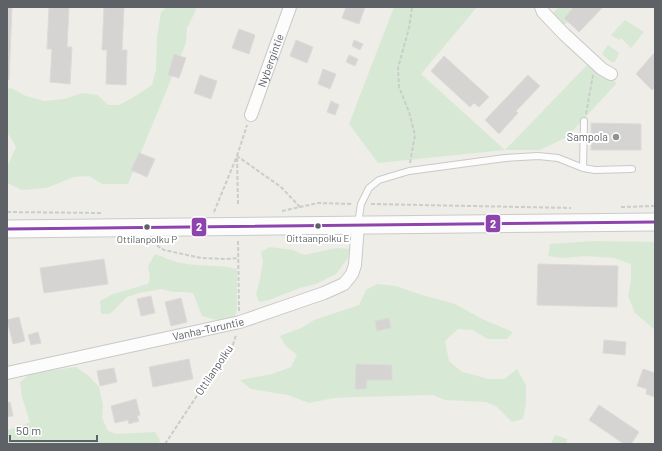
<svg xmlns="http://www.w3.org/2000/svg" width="662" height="451" font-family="Barlow,sans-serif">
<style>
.green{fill:#d7e9d4}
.building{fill:#d5d4d2;stroke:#dddbd8}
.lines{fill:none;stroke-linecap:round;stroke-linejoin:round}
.service-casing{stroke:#c9c9c9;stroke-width:8}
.minor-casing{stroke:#c9c9c9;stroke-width:14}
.secondary-casing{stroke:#cacbca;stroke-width:19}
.path{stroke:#cacecb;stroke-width:2;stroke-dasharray:4 2;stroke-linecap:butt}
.service{stroke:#fcfcfc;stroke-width:6}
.minor{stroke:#fcfcfc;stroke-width:12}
.secondary{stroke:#fcfcfc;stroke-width:17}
.bus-1-casing{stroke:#fff;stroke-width:6}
.bus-1{stroke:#8e44ad;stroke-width:3}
.poi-dot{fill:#909394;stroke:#fff;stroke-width:1.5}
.bus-dot{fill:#5e6266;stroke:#fff;stroke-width:1.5}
.labels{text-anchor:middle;stroke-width:4;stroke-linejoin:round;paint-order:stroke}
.bus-label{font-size:10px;fill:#5e6266;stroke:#fff}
.street-label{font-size:11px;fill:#5e6266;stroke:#fff}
.poi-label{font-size:11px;fill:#5e6266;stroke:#fff;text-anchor:end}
.line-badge{stroke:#fff;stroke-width:1.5}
.badge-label{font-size:11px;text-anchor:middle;font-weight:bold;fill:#fff}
</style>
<rect width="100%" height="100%" fill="#eeede8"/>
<path class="green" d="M 167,7 L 195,7 L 196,10 L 187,28 L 186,43 L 128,184 L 102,184 L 89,176 L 74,177 L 46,188 L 22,190 L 7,183 L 7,167 L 16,147 L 7,132 L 7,89 L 11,88 L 26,96 L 44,101 L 64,99 L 82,93 L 98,95 L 108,105 L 119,105 L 134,97 L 152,85 L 156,70 L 157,37 L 161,12 Z
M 394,7 L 477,7 L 421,74 L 505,150 L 589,63 L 617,83 L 567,137 L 540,150 L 505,150 L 378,163 L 349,124 Z
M 558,7 L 574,7 L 564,18 L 568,22 L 559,28 L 549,19 Z
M 625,20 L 644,32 L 631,48 L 621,38 L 619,40 L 611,35 Z
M 608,45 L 619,53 L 615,62 L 611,62 L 602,54 Z
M 594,241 L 655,242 L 655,330 L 635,313 L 628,296 L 631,280 L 631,264 L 614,258 L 585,256 L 562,258 L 548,256 L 550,244 Z
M 270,247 L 293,250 L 304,255 L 337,248 L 349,249 L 348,258 L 336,274 L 316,284 L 300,288 L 269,300 L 259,302 L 256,294 L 260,279 L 263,261 L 261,252 Z
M 155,254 C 164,257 173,262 182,263 C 200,267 219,264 237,269 L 237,309 L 234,319 L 216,320 L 202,316 L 193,293 L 183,292 L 173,292 L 161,289 L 139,293 L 127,297 L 110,314 L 101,314 L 100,301 L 113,294 L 148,284 L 150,277 L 148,266 Z
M 377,284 L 396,286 L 422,295 L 455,304 L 482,319 L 513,332 L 507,339 L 488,339 L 472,330 L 458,329 L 445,341 L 449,361 L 462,372 L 489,379 L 504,379 L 517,369 L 526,385 L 526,404 L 523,419 L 512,422 L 497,407 L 486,402 L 445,400 L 433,395 L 357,397 L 334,398 L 309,403 L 288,395 L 269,392 L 251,389 L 240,380 L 272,374 L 291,367 L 297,355 L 285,345 L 280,336 L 301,328 L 314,320 L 359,305 L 366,290 Z
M 76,367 L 90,377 L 99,387 L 103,405 L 102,418 L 108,431 L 117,434 L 155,432 L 160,440 L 159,444 L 7,444 L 7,430 L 19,427 L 30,422 L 22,397 L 20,382 L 31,373 Z
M 555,435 L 567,439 L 566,444 L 551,444 Z"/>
<path class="building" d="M 7,7 L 12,7 L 9,80 L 7,80 Z
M 49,7 L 69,7 L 67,47 L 72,47 L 70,84 L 50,82 L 52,49 L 47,49 Z
M 104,7 L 124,7 L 122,50 L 127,50 L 126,85 L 106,84 L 107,50 L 102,50 Z
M 346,7 L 365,7 L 359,24 L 342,18 Z
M 574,7 L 603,7 L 579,32 L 564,18 Z
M 239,29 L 255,35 L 249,54 L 232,48 Z
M 296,40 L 313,47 L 307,63 L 290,56 Z
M 354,40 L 363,44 L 360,50 L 352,46 Z
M 655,52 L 655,87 L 652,90 L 636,74 Z
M 174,54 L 186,58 L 179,78 L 168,75 Z
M 349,55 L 358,59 L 355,66 L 346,62 Z
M 444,56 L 489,97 L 479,107 L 474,103 L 470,107 L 431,71 Z
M 323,69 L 336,74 L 330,89 L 318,84 Z
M 200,75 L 217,81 L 211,99 L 194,93 Z
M 528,75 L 540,86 L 516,111 L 518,113 L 499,134 L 485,120 Z
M 331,101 L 339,105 L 335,115 L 327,112 Z
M 591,123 L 641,124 L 641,150 L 591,150 Z
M 139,153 L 155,159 L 147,177 L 131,170 Z
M 104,259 L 108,284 L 44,293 L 40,268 Z
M 538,264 L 618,266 L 617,307 L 537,305 Z
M 151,296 L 155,313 L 141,316 L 137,299 Z
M 181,298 L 187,322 L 171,326 L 165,302 Z
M 19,317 L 25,341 L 13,344 L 7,320 Z
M 389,318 L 391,328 L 377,331 L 375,321 Z
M 38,332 L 41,343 L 31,345 L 28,335 Z
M 604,340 L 626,342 L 625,355 L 603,353 Z
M 189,359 L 193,379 L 153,387 L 149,367 Z
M 356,364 L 392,365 L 392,380 L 367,380 L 366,389 L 355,389 Z
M 114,368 L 117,382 L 100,386 L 97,371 Z
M 643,369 L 655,373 L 655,397 L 646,394 L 647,389 L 637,386 Z
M 136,399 L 140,415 L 137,416 L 139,421 L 129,424 L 128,420 L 115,423 L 111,406 Z
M 10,402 L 13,416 L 7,417 L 7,403 Z
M 599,405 L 639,432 L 631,444 L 624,444 L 589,420 Z"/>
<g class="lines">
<defs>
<path id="service" d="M 583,168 L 584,121
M 358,224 L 361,204 L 369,188 L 379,180 L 409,171 L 505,158 L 538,156 L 558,158 L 583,168 L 595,170 L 632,169"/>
<g id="minor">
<path d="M 541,7 L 543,12 L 564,34 L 602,69 L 611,74"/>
<path id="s1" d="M 251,115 L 290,7"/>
<path id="s2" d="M 7,373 L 240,322 L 324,293 L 344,284 L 352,274 L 355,265 L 358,225"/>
</g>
<path id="secondary" d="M 7,229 L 655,222"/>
</defs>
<use href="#service" class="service-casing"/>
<use href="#minor" class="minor-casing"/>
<use href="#secondary" class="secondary-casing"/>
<path class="path" d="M 586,114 L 593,75
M 410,163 L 415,135 L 409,112 L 399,87 L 398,68 L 409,28 L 412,8 L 413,7
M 238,204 L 237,156 L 247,125
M 371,204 L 571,208
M 621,207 L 655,206
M 282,211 L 318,203 L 353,204
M 7,212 L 102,213
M 214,212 L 237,156 L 281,187 L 300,207
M 238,241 L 239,311
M 152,242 L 164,250 L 201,258 L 227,259 L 238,258
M 165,444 L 200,391 L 232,348 L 236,335"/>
<use href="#service" class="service"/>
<use href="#minor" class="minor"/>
<use href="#secondary" class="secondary"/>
<defs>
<path id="bus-1" d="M 7,229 L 655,222"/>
</defs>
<use href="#bus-1" class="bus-1-casing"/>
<use href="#bus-1" class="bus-1"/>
</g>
<circle class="poi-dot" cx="616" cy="137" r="4"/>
<g class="bus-dot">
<circle cx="318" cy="226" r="3.5"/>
<circle cx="147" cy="227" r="3.5"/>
</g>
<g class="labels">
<g class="bus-label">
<text x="318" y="242">Oittaanpolku E</text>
<text x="147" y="243">Ottilanpolku P</text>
</g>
<g class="street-label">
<text dy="4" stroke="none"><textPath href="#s1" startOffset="58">Nybergintie</textPath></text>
<text dy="4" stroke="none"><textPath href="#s2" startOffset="206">Vanha-Turuntie</textPath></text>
<text transform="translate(214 370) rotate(-56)" y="4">Ottilanpolku</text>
</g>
<g class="poi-label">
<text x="608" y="141">Sampola</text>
</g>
</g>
<g class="line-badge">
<rect x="485" y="214" width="16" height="19" rx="4" fill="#8e44ad"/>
<rect x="191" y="217" width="16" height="20" rx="4" fill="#8e44ad"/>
</g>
<g class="badge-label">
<text x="493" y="228">2</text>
<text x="199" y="231">2</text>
</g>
<rect width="662" height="451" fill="none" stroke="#5e6266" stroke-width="16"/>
<path d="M10 435v6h87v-6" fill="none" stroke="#5e6266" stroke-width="2"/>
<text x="16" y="435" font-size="12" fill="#5e6266" stroke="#ffffff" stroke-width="3" paint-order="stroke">50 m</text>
</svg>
